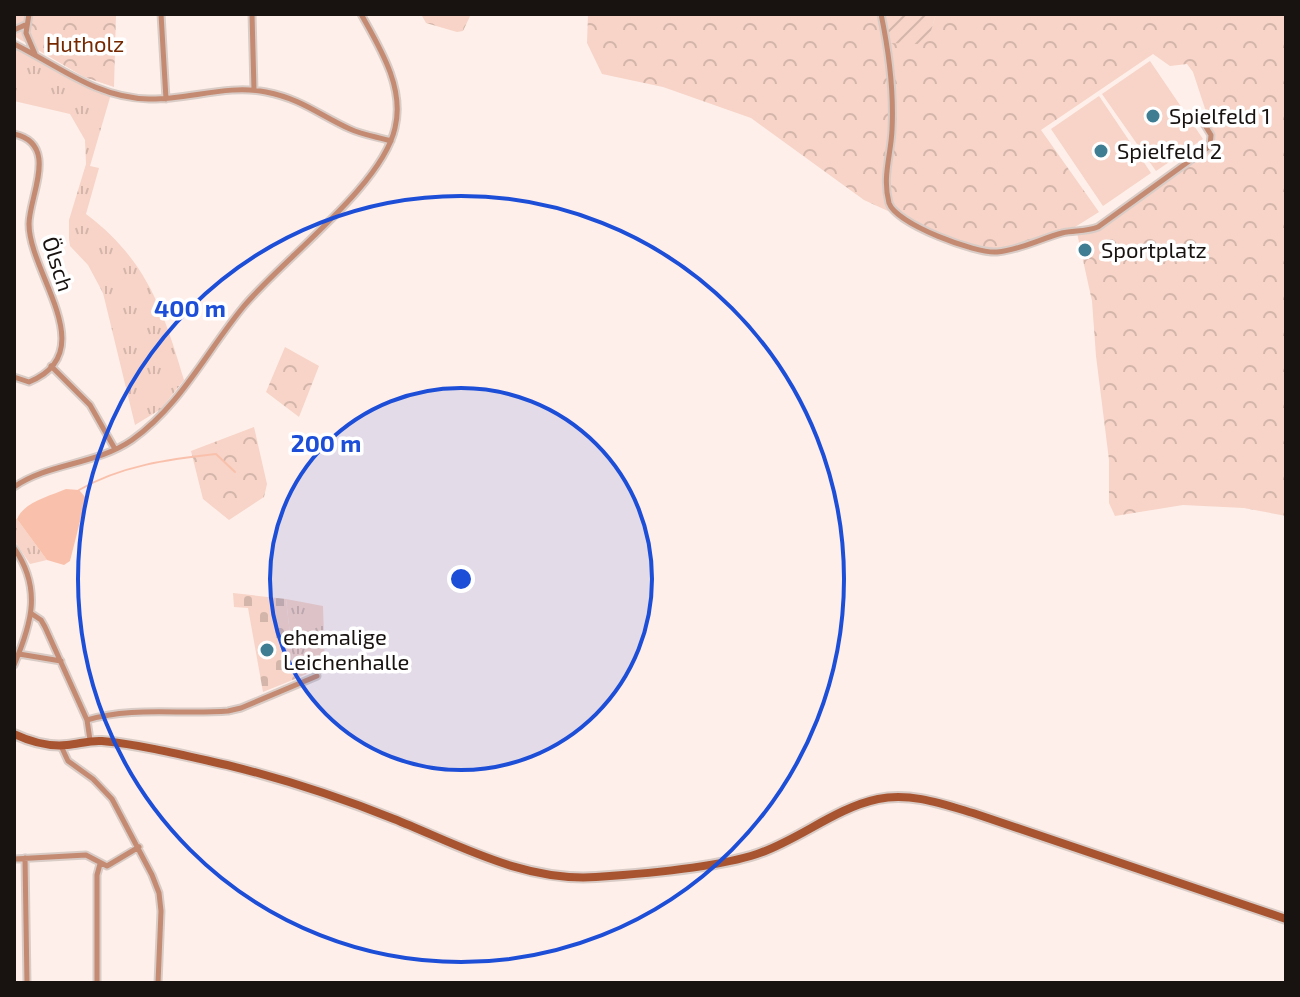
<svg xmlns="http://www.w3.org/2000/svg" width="1300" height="997" font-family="'Exo 2',sans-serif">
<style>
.grass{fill:url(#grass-tufts)}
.forest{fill:url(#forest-crowns)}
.cemetery{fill:url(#cemetery-stones)}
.garden{fill:url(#garden-furrows)}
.pitch{fill:#f7d4c7}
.water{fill:#f9c1ac}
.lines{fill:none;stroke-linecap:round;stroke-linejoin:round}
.stream{stroke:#f9c1ac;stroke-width:2}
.street-casing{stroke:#d9ccc7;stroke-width:9}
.secondary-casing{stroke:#d9ccc7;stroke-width:12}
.street{stroke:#c48a72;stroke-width:5}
.secondary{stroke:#a85431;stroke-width:8}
.ring{fill:none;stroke:#1d4ed8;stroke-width:4}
.poi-dot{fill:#3f7d93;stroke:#fff;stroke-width:3}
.labels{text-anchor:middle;stroke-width:7;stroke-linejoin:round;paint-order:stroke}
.park-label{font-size:22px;fill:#752800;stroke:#fff}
.poi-label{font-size:22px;fill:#181311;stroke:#fff;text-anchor:start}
.street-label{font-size:22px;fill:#181311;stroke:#fff}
.centre{fill:#1d4ed8;stroke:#fff;stroke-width:4}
.ring-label{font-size:24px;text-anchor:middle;font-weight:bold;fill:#1d4ed8;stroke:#fff;stroke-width:7;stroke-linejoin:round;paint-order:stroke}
</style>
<defs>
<pattern id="grass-tufts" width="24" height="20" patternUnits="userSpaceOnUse" patternTransform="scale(2)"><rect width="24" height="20" fill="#f7d4c7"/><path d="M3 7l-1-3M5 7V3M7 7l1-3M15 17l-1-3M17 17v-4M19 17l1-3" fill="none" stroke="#d3b5aa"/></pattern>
<pattern id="forest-crowns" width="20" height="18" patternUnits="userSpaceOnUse" patternTransform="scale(2)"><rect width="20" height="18" fill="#f7d4c7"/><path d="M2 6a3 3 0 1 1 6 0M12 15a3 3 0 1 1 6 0" fill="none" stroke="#d3b5aa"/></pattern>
<pattern id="cemetery-stones" width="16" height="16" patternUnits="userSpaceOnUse" patternTransform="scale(2)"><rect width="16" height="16" fill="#f7d4c7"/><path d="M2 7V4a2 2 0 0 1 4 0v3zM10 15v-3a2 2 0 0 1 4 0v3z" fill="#d3b5aa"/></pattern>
<pattern id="garden-furrows" width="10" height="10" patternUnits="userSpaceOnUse" patternTransform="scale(2)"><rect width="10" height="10" fill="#f7d4c7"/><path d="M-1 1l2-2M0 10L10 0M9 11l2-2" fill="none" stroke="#d3b5aa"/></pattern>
</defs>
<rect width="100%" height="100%" fill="#feefea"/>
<path class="grass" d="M 14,44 L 111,94 L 90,166 L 99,168 L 86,214 C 147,260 163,310 184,380 L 161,409 L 135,425 L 103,293 L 88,265 L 70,246 L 69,239 L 69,220 L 86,164 L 85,140 L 70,114 L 14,101 Z
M 14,519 L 17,519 L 47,560 L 30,564 L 14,540 Z
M 286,599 L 323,606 L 325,671 L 311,672 L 295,679 Z"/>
<path class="forest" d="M 14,14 L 116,14 L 114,87 L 84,77 L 14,36 Z
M 421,14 L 471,14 L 463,31 L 457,32 L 426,23 Z
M 588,14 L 881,14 L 929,37 L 936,14 L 1286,14 L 1286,516 L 1244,508 L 1183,505 L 1115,516 L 1109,503 L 1109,460 L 1096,356 L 1092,301 L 1077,233 L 1090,230 L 1210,145 L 1213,133 L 1193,72 L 1187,64 L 1170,66 L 1153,54 L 1041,130 L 1099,212 L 1067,232 L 998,252 L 960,244 L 864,200 L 751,118 L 663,87 L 602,74 L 587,43 Z
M 285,347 L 319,366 L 299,417 L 266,392 Z
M 254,427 L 267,484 L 264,497 L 229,520 L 203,499 L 191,451 Z"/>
<path class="cemetery" d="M 233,593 L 286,599 L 295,679 L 263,692 L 248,608 L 234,607 Z"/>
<path class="garden" d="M 882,14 L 936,14 L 929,38 L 918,44 L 887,43 Z"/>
<path class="pitch" d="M 1150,61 L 1203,139 L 1156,171 L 1102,94 Z
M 1099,96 L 1151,173 L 1103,206 L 1051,129 Z"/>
<path class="water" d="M 66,489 L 79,490 L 86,498 L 70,561 L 64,565 L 47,560 L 17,519 C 24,502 50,496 66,489 Z"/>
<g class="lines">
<path class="stream" d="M 79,490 C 120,466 169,459 216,454 L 235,472"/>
<defs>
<path id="street" d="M 29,14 L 26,33 L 35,54
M 161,14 L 166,99
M 252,14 L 254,90
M 881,14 C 889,52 894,91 892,130 C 891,155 882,177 889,203 C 896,224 976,254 997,252 C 1020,250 1040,239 1062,233 C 1074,230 1085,232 1098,227 L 1210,146 L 1211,135 L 1198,114
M 14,30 L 25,25
M 14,44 C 59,66 96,98 149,99 C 187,100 228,84 266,92 C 302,99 319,115 350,129 C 363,135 378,137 391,141
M 14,134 C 60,144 29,196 29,224 C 29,274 103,352 29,382 L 14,377
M 51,366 L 90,405 L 115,449
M 14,487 C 48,463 96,465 132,440 C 181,405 206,352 244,306 C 284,258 382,186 395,128 C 405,88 380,48 361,14
M 14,548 C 42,588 32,623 14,665
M 32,614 L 41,620 L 45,627 L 87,720
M 19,654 L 61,661
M 90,740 L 87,720 C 133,706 181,715 228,711 L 241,708 L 317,676
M 61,746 L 68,761 L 93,779 L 112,799 L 152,875 L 159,893 L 161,911 L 158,983
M 25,858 L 27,983
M 14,859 L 86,855 L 107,866 L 139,847
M 97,983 L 97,875 L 100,864"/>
<path id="secondary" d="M 14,734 C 31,742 48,747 67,745 C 79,744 90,740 102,741 C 144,745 187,756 227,765 C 284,779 339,797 394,819 C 459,845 524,882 596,877 C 642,874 714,868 757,854 C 799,840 835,808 878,799 C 910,792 943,804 973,813 L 1286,919"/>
</defs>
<use href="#street" class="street-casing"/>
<use href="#secondary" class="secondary-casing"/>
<use href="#street" class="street"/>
<use href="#secondary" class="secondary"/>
</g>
<circle cx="461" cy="579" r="191" fill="#1d4ed8" fill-opacity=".12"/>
<g class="ring">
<circle cx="461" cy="579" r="191"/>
<circle cx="461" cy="579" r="383"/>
</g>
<g class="poi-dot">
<circle cx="1153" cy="116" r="8"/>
<circle cx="1101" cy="151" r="8"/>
<circle cx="1085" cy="250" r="8"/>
<circle cx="267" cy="650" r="8"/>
</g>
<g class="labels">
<g class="park-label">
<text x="85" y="52">Hutholz</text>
</g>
<g class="poi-label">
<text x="1169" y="124">Spielfeld 1</text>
<text x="1117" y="159">Spielfeld 2</text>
<text x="1101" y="258">Sportplatz</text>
<text x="283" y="645">ehemalige<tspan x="283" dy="25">Leichenhalle</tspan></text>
</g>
<g class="street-label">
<text transform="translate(58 264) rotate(72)" y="8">Ölsch</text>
</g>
</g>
<circle cx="461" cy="579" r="12" class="centre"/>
<g class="ring-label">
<text x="190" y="317">400 m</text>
<text x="326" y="452">200 m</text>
</g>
<rect width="1300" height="997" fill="none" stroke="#181311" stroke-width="32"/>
</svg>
